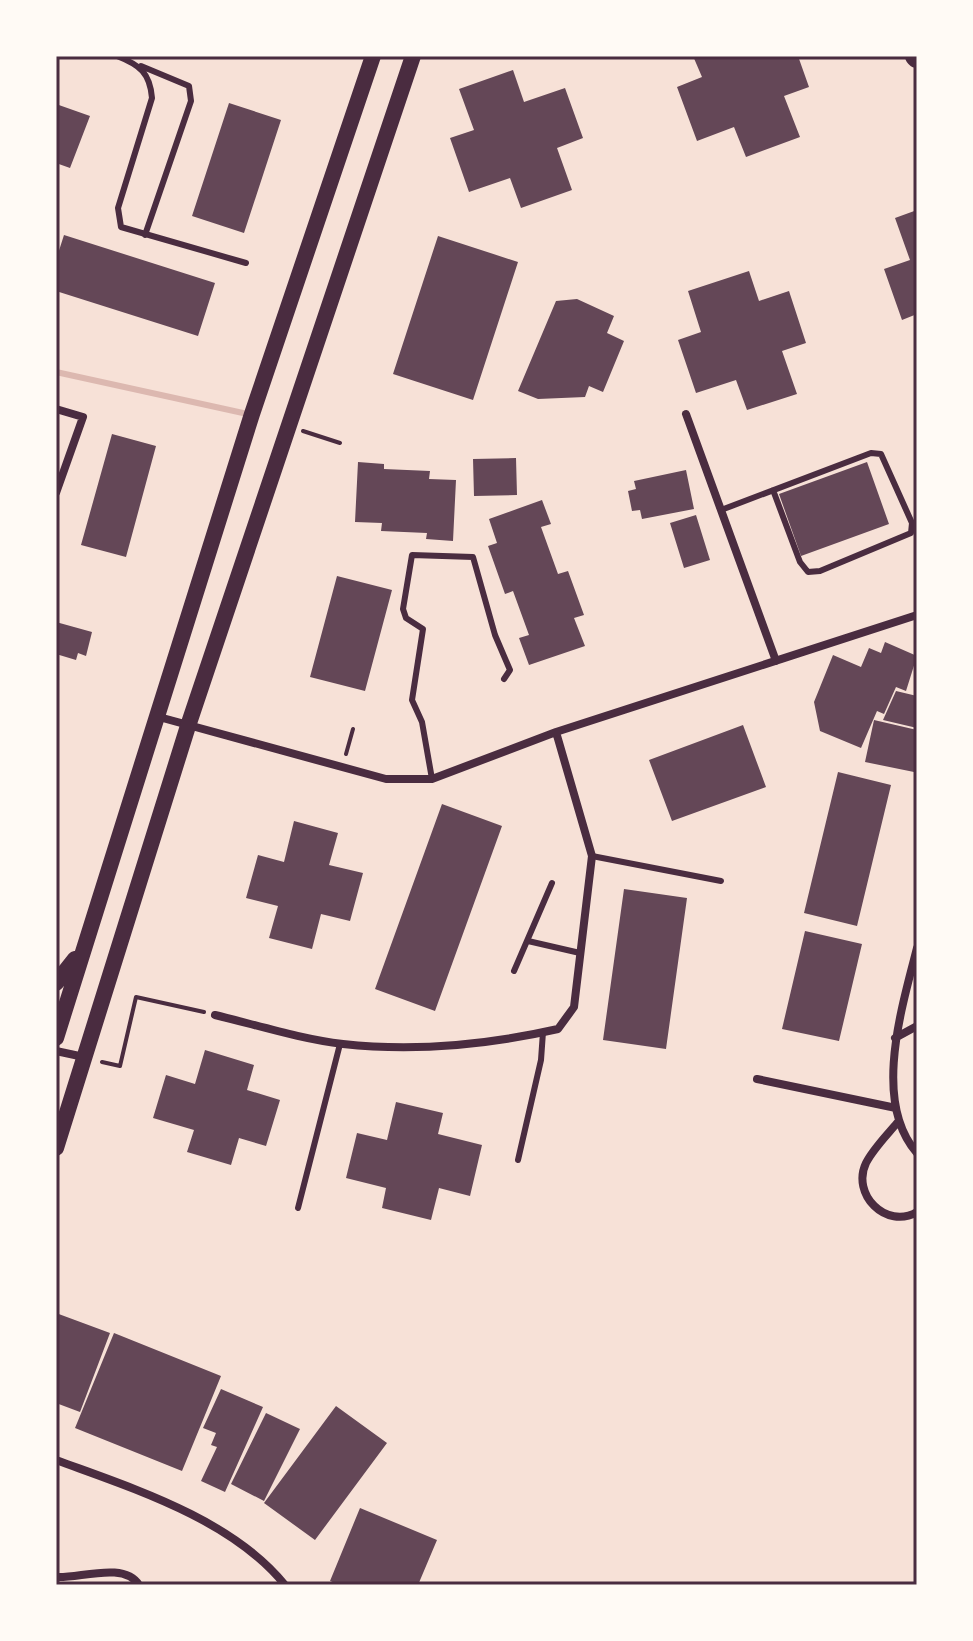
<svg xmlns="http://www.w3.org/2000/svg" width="973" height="1641" font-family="'Roboto Serif',serif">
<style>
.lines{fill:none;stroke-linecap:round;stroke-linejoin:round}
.stream{stroke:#dcb8b0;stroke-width:6}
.building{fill:#644757}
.path{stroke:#4a2c40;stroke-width:4}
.service{stroke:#4a2c40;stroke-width:6}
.minor{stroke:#4a2c40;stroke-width:8}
.secondary{stroke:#4a2c40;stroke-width:16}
.motorway{stroke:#4a2c40;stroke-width:22}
.neatline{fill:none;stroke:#4a2c40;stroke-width:3}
</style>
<rect width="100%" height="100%" fill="#f7e1d7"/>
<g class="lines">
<path class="stream" d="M 56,372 L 243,413"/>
</g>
<path class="building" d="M 693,56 L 798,56 L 809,87 L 784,96 L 800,137 L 746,157 L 734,127 L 697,141 L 677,87 L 702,77 Z
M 513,70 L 524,102 L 565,88 L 583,138 L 557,148 L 572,190 L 521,208 L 510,178 L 469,192 L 450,138 L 474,130 L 459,89 Z
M 229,103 L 281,120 L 244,233 L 192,216 Z
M 56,104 L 90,116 L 70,168 L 56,163 Z
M 917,210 L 917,314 L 902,320 L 884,269 L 910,260 L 895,218 Z
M 64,235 L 215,283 L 198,336 L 56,291 L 56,260 Z
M 438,236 L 518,262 L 473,400 L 393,374 Z
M 749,271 L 759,301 L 789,291 L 806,343 L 782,351 L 797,394 L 747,410 L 736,380 L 696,393 L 678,340 L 701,332 L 688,291 Z
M 577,299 L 614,316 L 607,333 L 624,341 L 603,392 L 589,386 L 585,397 L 538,399 L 518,391 L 556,301 Z
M 112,434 L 156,446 L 126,557 L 81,545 Z
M 516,458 L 517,495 L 474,496 L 473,459 Z
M 358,462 L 384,464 L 384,469 L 430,471 L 429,479 L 456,480 L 453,541 L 426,539 L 427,533 L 381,531 L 382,523 L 355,522 Z
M 867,462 L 889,524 L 801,556 L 779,494 Z
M 686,470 L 694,509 L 642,519 L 640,510 L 632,511 L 628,491 L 636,489 L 634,481 Z
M 542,500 L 551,524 L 541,527 L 558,574 L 568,571 L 584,615 L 574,618 L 585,646 L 529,665 L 519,638 L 529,635 L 513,591 L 505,594 L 488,546 L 497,543 L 489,519 Z
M 696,515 L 710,560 L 684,568 L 670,523 Z
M 337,576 L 392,590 L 365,691 L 310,677 Z
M 56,622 L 92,632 L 86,656 L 78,653 L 76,660 L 56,654 Z
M 885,642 L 917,656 L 906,691 L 896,687 L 884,714 L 877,711 L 861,748 L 820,731 L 814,702 L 833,655 L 861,667 L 869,648 L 881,653 Z
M 896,691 L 917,696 L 917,728 L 883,720 Z
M 874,720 L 917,730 L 914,772 L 865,762 Z
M 743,725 L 766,787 L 672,821 L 649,760 Z
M 838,772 L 891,785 L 857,926 L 804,913 Z
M 442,804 L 502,826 L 435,1011 L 375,989 Z
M 294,821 L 338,833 L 329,865 L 363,873 L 350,921 L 321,914 L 312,949 L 269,938 L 278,906 L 246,898 L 258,855 L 284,862 Z
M 624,889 L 687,898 L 666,1049 L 603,1040 Z
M 805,931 L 862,944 L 839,1041 L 782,1029 Z
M 205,1050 L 254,1065 L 247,1090 L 280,1100 L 266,1146 L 239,1138 L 231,1165 L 187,1152 L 194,1130 L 153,1118 L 166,1075 L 195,1084 Z
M 396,1102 L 443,1113 L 438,1134 L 482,1145 L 470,1196 L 439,1188 L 431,1220 L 382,1208 L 386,1188 L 346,1178 L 357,1133 L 387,1140 Z
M 56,1313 L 110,1333 L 80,1412 L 56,1403 Z
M 114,1333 L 221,1376 L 182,1471 L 75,1428 Z
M 221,1389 L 263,1407 L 225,1492 L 201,1481 L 217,1447 L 211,1445 L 216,1433 L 203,1428 Z
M 336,1406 L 387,1443 L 315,1540 L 264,1503 Z
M 266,1413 L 300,1429 L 264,1501 L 231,1484 Z
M 360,1508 L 437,1540 L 418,1585 L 340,1585 L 330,1581 Z"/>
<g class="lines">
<path class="path" d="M 303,431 L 340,443
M 346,754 L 353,729
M 102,1062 L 120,1066 L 136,997 L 204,1012"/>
<path class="service" d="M 117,56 C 140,65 150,73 152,98 L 118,208 L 121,227 L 246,263
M 141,66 L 189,86 L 191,101 L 145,235
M 721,510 L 871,453 L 881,454 L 912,523 L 911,533 L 820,571 L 808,572 L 800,562 L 773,490
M 432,779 L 422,722 L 412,700 L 423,629 L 406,618 L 403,609 L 412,555 L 473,557 L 495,635 L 510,670 L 504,679
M 592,856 L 721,881
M 528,941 L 580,953
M 514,971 L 552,883
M 518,1160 L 541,1060 L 543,1032
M 298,1208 L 340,1044"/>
<path class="minor" d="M 56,409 L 83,417 L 56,493
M 686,414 L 776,661
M 159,717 L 386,779 L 432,779 L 556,732 L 917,615
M 917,948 C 902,1007 872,1102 917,1153
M 215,1015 C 257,1025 300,1039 343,1044 C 415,1052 487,1045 558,1029 L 574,1007 L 592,856 L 556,732
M 895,1038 L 917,1026
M 56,1051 L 84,1057
M 757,1079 L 896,1108
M 897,1123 C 887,1135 873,1149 866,1163 C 851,1194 886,1230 917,1212
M 56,1460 C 132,1488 232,1519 285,1585
M 56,1577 C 78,1579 124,1561 139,1585"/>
<path class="secondary" d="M 56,983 L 75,959
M 56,1038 L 252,414 L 373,56
M 56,1148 L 188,726 L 413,56"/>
<path class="motorway" d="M 916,56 L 917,57"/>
</g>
<rect width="973" height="1641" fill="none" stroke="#fffaf5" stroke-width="116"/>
<rect x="58" y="58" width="857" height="1525" class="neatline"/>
</svg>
